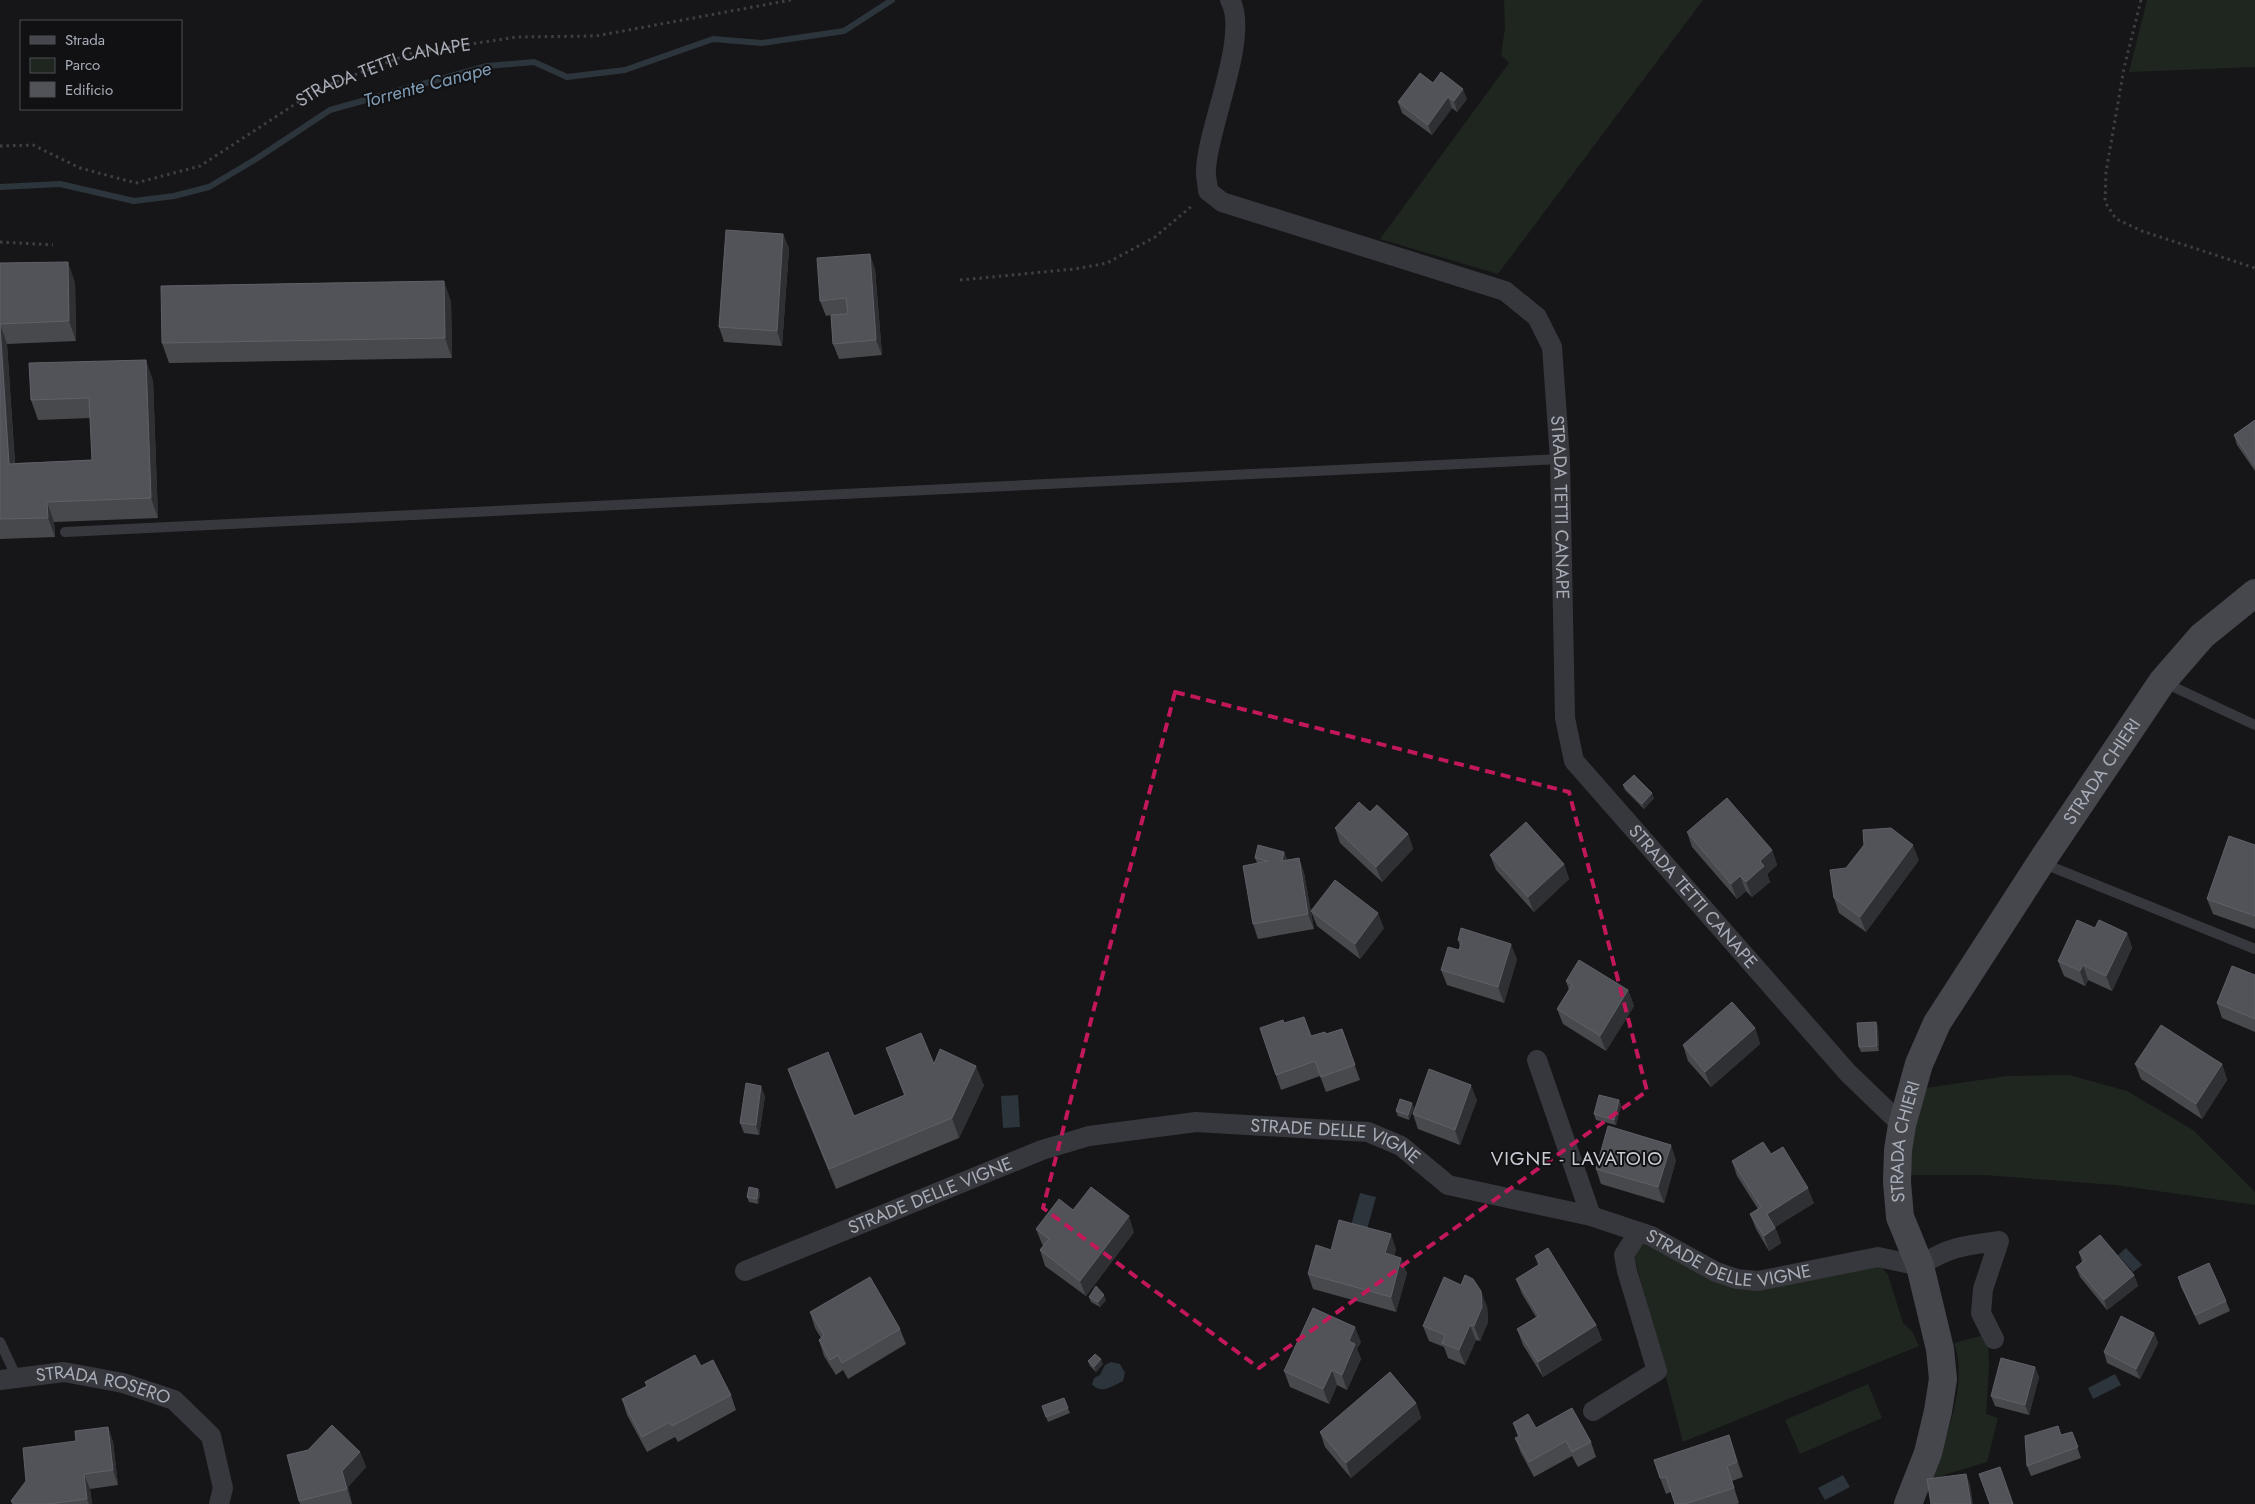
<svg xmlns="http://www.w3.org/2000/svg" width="2255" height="1504" font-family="Jost,sans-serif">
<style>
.green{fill:#1e261f}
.water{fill:#2c353c}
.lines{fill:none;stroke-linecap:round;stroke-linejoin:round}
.stream{stroke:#2c353c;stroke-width:6}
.path{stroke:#3d3f44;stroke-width:3;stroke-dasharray:2.5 4;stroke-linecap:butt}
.service{stroke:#37383d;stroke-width:10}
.minor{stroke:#37383d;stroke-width:20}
.secondary{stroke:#45474d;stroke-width:28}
.wall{fill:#47494d}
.shaded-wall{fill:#2f3033}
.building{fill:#525359;stroke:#5f6168}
.marked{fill:none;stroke:#c2185b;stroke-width:4;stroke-dasharray:10 6;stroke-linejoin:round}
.labels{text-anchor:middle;stroke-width:4;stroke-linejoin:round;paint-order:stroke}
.street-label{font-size:18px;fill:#a8adb8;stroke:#111113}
.water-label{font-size:19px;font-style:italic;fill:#7f9bb3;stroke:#111113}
.neighbourhood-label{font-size:19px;letter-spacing:1px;fill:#c9ccd4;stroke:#111113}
</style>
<rect width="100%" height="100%" fill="#161618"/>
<path class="green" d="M 1504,0 L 1703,0 L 1498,274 L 1380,239 L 1509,63 L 1501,55 L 1505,28 Z
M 2147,0 L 2255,0 L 2255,67 L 2129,72 Z
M 2069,1075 L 2127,1091 L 2193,1130 L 2255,1192 L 2255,1205 L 2115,1185 L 1984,1175 L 1909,1175 L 1912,1132 L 1925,1088 L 2007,1076 Z
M 1644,1244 L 1720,1281 L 1881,1266 L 1888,1275 L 1903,1323 L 1912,1331 L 1919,1346 L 1683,1442 L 1634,1255 Z
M 1988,1334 L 1989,1367 L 1986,1414 L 1998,1418 L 1987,1462 L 1931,1479 C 1945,1438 1969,1385 1954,1343 Z
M 1868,1384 L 1882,1418 L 1800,1454 L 1785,1420 Z"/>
<path class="water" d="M 1018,1095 L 1020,1127 L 1003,1128 L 1001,1096 Z
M 1360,1193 L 1376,1197 L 1366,1233 L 1350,1229 Z
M 2126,1248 L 2142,1265 L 2133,1272 L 2118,1255 Z
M 1111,1362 L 1120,1364 L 1125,1373 L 1123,1381 C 1112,1386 1101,1395 1092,1384 L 1094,1378 L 1100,1375 L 1105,1365 Z
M 2115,1374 L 2121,1385 L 2093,1399 L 2088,1388 Z
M 1843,1475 L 1850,1487 L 1825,1500 L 1818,1488 Z"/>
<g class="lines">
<path class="stream" d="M 0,187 L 60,184 L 134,201 L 174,196 L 209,187 L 256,159 L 330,110 L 487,66 L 534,62 L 567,77 L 625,70 L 713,39 L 762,43 L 844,31 L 892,0"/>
<g class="path">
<path d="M 2141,0 L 2124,68 L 2106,172 L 2105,202 L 2116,219 L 2142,231 L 2255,268"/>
<path id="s1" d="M 0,146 L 33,145 L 80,168 L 136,183 L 200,166 L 320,88 L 412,53 L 517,37 L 596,36 L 791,0"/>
<path d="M 0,242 L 53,245"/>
<path d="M 960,280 L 1075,269 L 1107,263 L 1155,237 L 1193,205"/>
</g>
<path class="service" d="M 65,532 L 1560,459
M 2163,682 L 2255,725
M 2042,863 L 2255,949
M 0,1342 L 17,1378"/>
<g class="minor">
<path id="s2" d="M 1230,0 C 1250,35 1208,126 1206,169 C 1205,176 1208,184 1208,191 L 1222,202 L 1505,291 L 1537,317 L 1552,347 L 1560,459 L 1565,718 L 1574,761 L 1848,1073 L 1902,1125"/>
<path d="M 1537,1060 L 1591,1216"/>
<path id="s3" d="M 745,1271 L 1042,1150 L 1089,1136 L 1196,1122 L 1368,1132 L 1401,1146 L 1448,1185 L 1591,1216 L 1651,1236 L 1716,1272 L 1737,1279 L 1758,1281 L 1878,1257 L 1920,1266 C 1947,1247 1967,1245 1999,1241 L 1983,1289 L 1981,1313 L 1994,1339"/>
<path id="s4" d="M 0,1380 L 64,1372 L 123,1383 L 174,1400 L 211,1436 L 223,1488 L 219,1504"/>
<path d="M 1593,1411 L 1657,1371 L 1627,1271 L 1624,1255 L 1639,1232"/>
</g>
<path class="secondary" id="s5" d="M 1908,1504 L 1928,1453 L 1938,1411 L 1943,1379 L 1940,1349 L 1920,1266 L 1900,1217 L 1897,1182 L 1898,1150 L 1902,1125 L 1919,1064 L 1937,1023 L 2041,862 L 2162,682 L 2202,636 L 2255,593"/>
</g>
<path class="wall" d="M 1433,83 L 1467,99 L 1457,112 L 1452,108 L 1432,135 L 1402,113 L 1398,102 Z
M 783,234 L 789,249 L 782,346 L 724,342 L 719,327 Z
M 0,263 L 75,282 L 76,341 L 7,344 L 15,463 L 92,460 L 90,418 L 38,420 L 31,400 L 153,380 L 158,518 L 54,522 L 55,537 L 0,539 Z
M 875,269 L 882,355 L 839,359 L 833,344 L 831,315 L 826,316 L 820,301 Z
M 451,301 L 452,358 L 169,363 L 162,343 Z
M 2255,420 L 2255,471 L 2237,445 L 2234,435 Z
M 1623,785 L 1654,798 L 1644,809 L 1625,790 Z
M 1370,812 L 1408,834 L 1413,849 L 1382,882 L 1340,843 L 1335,828 Z
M 1687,832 L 1772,850 L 1777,865 L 1767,874 L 1770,882 L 1752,897 L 1746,891 L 1737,899 L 1692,847 Z
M 2255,845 L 2255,929 L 2213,914 L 2207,899 Z
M 1284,852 L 1287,860 L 1299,858 L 1304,873 L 1314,929 L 1258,939 L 1253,924 L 1257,863 L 1255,858 Z
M 1490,855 L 1564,864 L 1569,879 L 1534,912 L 1496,870 Z
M 1919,860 L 1866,932 L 1839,913 L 1834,898 Z
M 1311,911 L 1384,928 L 1360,959 L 1317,926 Z
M 2095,928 L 2127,933 L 2132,948 L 2112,991 L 2088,980 L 2085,986 L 2064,976 L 2058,961 Z
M 1458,940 L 1517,959 L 1504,1003 L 1447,985 L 1441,970 L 1459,950 L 1460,947 Z
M 2255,975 L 2255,1032 L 2222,1018 L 2217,1003 Z
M 1566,981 L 1628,990 L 1634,1006 L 1606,1051 L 1563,1024 L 1557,1009 L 1569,990 Z
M 1876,1022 L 1878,1027 L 1879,1051 L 1861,1052 L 1859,1047 Z
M 1284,1023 L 1311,1036 L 1326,1034 L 1342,1029 L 1360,1080 L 1326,1092 L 1320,1076 L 1281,1090 L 1260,1028 Z
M 1755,1028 L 1760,1044 L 1711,1087 L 1688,1061 L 1683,1045 Z
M 886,1048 L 934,1064 L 984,1085 L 959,1138 L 836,1189 L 795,1089 L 788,1069 L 854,1116 L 904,1095 Z
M 2135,1064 L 2222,1064 L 2227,1080 L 2202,1119 L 2141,1079 Z
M 765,1096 L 759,1135 L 744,1133 L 740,1123 Z
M 1477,1100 L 1460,1145 L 1418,1129 L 1413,1114 Z
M 1619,1100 L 1621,1105 L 1616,1125 L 1596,1120 L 1594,1114 Z
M 1414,1108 L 1409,1120 L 1398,1116 L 1396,1111 Z
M 1771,1154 L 1814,1203 L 1775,1227 L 1781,1243 L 1769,1251 L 1756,1229 L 1750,1214 L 1758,1209 L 1737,1176 L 1732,1161 Z
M 1676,1160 L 1664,1203 L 1601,1184 L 1596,1169 Z
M 758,1189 L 760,1194 L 758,1204 L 749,1202 L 747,1197 Z
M 1073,1210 L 1134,1232 L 1086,1296 L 1045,1266 L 1040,1250 L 1043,1246 L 1042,1244 L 1036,1229 Z
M 1396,1249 L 1394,1256 L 1407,1273 L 1396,1312 L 1313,1289 L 1308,1274 L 1331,1250 Z
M 2079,1252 L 2134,1275 L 2138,1286 L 2107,1310 L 2080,1277 L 2076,1267 L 2082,1262 Z
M 1535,1256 L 1596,1325 L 1602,1340 L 1543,1377 L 1523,1345 L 1517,1329 L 1536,1317 L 1522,1294 L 1516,1279 L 1538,1265 Z
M 2178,1277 L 2226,1301 L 2230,1311 L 2199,1325 L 2181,1287 Z
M 1089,1297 L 1106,1300 L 1100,1307 L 1091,1302 Z
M 1487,1306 L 1488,1322 L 1480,1341 L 1476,1340 L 1465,1365 L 1448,1358 L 1444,1347 L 1429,1341 L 1423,1326 Z
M 810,1312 L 900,1329 L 906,1344 L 848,1379 L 843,1370 L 836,1375 L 824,1356 L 819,1340 L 821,1338 L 815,1328 Z
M 2154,1333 L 2158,1343 L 2140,1379 L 2107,1363 L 2104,1352 Z
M 1361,1342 L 1357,1349 L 1361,1359 L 1347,1390 L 1337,1385 L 1329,1404 L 1290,1387 L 1284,1371 Z
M 1088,1361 L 1103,1364 L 1096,1372 L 1090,1366 Z
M 701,1366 L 731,1395 L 736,1410 L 678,1442 L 675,1437 L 647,1452 L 627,1415 L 622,1399 L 647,1386 L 645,1382 Z
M 2035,1367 L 2039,1377 L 2029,1415 L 1995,1406 L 1991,1396 Z
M 1064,1398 L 1070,1413 L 1048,1422 L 1042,1406 Z
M 1416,1403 L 1421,1418 L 1351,1478 L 1325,1447 L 1320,1432 Z
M 1513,1423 L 1536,1428 L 1591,1442 L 1596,1457 L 1578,1467 L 1572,1456 L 1534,1477 L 1521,1453 L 1515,1438 L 1518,1437 Z
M 108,1427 L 113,1442 L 118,1485 L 90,1489 L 92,1504 L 12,1504 L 11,1501 L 76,1441 Z
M 2072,1432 L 2081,1458 L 2031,1476 L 2027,1466 L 2061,1435 Z
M 1729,1435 L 1743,1477 L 1732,1481 L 1739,1503 L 1737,1504 L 1675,1504 L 1671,1492 L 1666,1494 L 1660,1478 Z
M 360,1452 L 366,1467 L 348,1487 L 352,1504 L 300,1504 L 299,1501 Z"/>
<path class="shaded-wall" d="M 1463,89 L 1467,99 L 1457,112 L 1454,101 Z
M 1448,97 L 1452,108 L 1432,135 L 1428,125 Z
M 783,234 L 789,249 L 782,346 L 777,331 Z
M 870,254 L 875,269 L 882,355 L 876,340 Z
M 68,262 L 75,282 L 76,341 L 69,321 Z
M 444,281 L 451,301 L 452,358 L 445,338 Z
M 0,324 L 7,344 L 16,484 L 9,464 Z
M 146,360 L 153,380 L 158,518 L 151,498 Z
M 47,502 L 54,522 L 55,537 L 48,518 Z
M 1652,793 L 1654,798 L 1644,809 L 1642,804 Z
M 1408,834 L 1413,849 L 1382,882 L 1376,867 Z
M 1913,845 L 1919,860 L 1866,932 L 1860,917 Z
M 1772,850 L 1777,865 L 1767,874 L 1770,882 L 1752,897 L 1746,882 L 1760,861 Z
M 1284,852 L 1290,867 L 1282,861 Z
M 1299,858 L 1304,873 L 1314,929 L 1308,914 Z
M 1564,864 L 1569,879 L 1534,912 L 1528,897 Z
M 1740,876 L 1746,891 L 1737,899 L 1731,884 Z
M 1378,913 L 1384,928 L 1360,959 L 1355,944 Z
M 2127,933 L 2132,948 L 2112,991 L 2106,976 Z
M 1511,944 L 1517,959 L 1504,1003 L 1498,987 Z
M 2083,965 L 2088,980 L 2085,986 L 2080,971 Z
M 1628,990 L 1634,1006 L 1606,1051 L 1600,1036 Z
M 1876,1022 L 1878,1027 L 1879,1051 L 1877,1046 Z
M 1755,1028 L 1760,1044 L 1711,1087 L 1705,1072 Z
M 2222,1064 L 2227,1080 L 2202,1119 L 2196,1104 Z
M 976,1066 L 984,1085 L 959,1138 L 952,1118 Z
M 1471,1085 L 1477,1100 L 1460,1145 L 1455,1130 Z
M 761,1086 L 765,1096 L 759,1135 L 756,1125 Z
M 1619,1100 L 1621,1105 L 1616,1125 L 1614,1120 Z
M 1412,1103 L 1414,1108 L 1409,1120 L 1408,1115 Z
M 1671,1145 L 1676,1160 L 1664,1203 L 1658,1187 Z
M 1808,1188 L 1814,1203 L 1772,1229 L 1767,1214 Z
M 758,1189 L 760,1194 L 758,1204 L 757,1199 Z
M 1129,1216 L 1134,1232 L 1086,1296 L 1080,1281 Z
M 1775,1228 L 1781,1243 L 1769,1251 L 1764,1236 Z
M 1391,1234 L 1396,1249 L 1391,1268 L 1385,1253 Z
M 1401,1258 L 1407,1273 L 1396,1312 L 1391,1297 Z
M 2134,1275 L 2138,1286 L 2107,1310 L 2104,1300 Z
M 1481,1291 L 1487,1306 L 1488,1322 L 1480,1341 L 1474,1326 Z
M 1104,1295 L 1106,1300 L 1100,1307 L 1098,1302 Z
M 1470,1325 L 1476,1340 L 1465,1365 L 1459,1350 Z
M 1596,1325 L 1602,1340 L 1543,1377 L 1538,1362 Z
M 1355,1327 L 1361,1342 L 1357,1349 L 1361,1359 L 1347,1390 L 1342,1375 L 1349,1341 Z
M 2154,1333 L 2158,1343 L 2140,1379 L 2136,1369 Z
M 1101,1359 L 1103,1364 L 1096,1372 L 1094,1367 Z
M 2035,1367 L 2039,1377 L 2029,1415 L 2025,1405 Z
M 1332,1370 L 1337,1385 L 1329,1404 L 1323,1389 Z
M 1416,1403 L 1421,1418 L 1351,1478 L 1346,1463 Z
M 108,1427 L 113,1442 L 118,1485 L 113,1470 Z
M 1729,1435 L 1734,1451 L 1743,1477 L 1737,1462 Z
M 360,1452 L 366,1467 L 348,1487 L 352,1504 L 347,1489 L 342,1471 Z
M 84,1474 L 90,1489 L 92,1504 L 89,1504 L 87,1499 Z
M 1966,1474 L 1970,1484 L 1973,1504 L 1971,1504 Z"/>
<path class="building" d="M 1441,72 L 1463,89 L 1454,101 L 1448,97 L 1428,125 L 1398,102 L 1420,73 L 1433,83 Z
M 726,230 L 783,234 L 777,331 L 719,327 Z
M 870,254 L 876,340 L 833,344 L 831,315 L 848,314 L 846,298 L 820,301 L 817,258 Z
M 68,262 L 69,321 L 0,324 L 9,464 L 92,460 L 89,398 L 31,400 L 29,363 L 146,360 L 151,498 L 47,502 L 48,518 L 0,519 L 0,263 Z
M 444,281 L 445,338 L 162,343 L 161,286 Z
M 2255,420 L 2255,466 L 2234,435 Z
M 1634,775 L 1652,793 L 1642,804 L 1623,785 Z
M 1727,798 L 1772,850 L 1760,861 L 1764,866 L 1746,882 L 1740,876 L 1731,884 L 1687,832 Z
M 1359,802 L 1370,812 L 1377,805 L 1408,834 L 1376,867 L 1335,828 Z
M 1526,822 L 1564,864 L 1528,897 L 1490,855 Z
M 1891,828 L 1913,845 L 1860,917 L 1834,898 L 1830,870 L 1846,868 L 1864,845 L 1863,830 Z
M 2229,836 L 2255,845 L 2255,916 L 2207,899 Z
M 1258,845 L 1284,852 L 1282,861 L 1299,858 L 1308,914 L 1253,924 L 1243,866 L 1268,861 L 1255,858 Z
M 1335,880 L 1378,913 L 1355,944 L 1311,911 Z
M 2077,920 L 2095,928 L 2099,920 L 2127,933 L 2106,976 L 2083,965 L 2080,971 L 2058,961 Z
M 1461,928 L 1511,944 L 1498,987 L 1441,970 L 1448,947 L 1459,950 L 1462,941 L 1458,940 Z
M 1579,960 L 1628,990 L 1600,1036 L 1557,1009 L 1572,985 L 1566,981 Z
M 2232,966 L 2255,975 L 2255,1019 L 2217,1003 Z
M 1732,1002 L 1755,1028 L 1705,1072 L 1683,1045 Z
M 1304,1017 L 1311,1036 L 1325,1032 L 1326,1034 L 1342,1029 L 1355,1065 L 1321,1077 L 1315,1061 L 1276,1075 L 1260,1028 L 1283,1020 L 1284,1023 Z
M 1876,1022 L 1877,1046 L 1859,1047 L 1857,1023 Z
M 2161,1025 L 2222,1064 L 2196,1104 L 2135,1064 Z
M 921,1033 L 934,1064 L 940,1049 L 976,1066 L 952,1118 L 829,1169 L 788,1069 L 828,1052 L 854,1116 L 905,1095 L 886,1048 Z
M 1429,1069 L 1471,1085 L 1455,1130 L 1413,1114 Z
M 746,1083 L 761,1086 L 756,1125 L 740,1123 Z
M 1599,1095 L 1619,1100 L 1614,1120 L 1594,1114 Z
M 1400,1099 L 1412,1103 L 1408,1115 L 1396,1111 Z
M 1608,1126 L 1671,1145 L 1658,1187 L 1596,1169 Z
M 1763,1142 L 1771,1154 L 1783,1147 L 1808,1188 L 1767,1214 L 1775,1228 L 1764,1236 L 1750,1214 L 1761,1207 L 1732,1161 Z
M 749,1187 L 758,1189 L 757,1199 L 747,1197 Z
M 1091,1187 L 1129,1216 L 1080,1281 L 1040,1250 L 1049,1239 L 1036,1229 L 1059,1199 L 1073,1210 Z
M 1339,1220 L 1391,1234 L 1385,1253 L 1401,1258 L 1391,1297 L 1308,1274 L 1316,1245 L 1331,1250 Z
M 2100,1235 L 2134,1275 L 2104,1300 L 2076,1267 L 2085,1260 L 2079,1252 Z
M 1548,1248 L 1596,1325 L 1538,1362 L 1517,1329 L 1539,1316 L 1516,1279 L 1540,1264 L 1535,1256 Z
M 2209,1263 L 2226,1301 L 2195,1315 L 2178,1277 Z
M 1465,1275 L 1473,1279 L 1481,1291 L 1482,1307 L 1474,1326 L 1470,1325 L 1459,1350 L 1442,1343 L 1445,1335 L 1423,1326 L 1444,1277 L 1461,1285 Z
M 870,1277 L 900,1329 L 842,1363 L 838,1355 L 830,1360 L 819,1340 L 824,1335 L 810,1312 Z
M 1096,1286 L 1104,1295 L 1098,1302 L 1089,1297 Z
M 1313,1308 L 1355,1327 L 1349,1341 L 1355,1344 L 1342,1375 L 1332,1370 L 1323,1389 L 1284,1371 Z
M 2121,1316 L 2154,1333 L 2136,1369 L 2104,1352 Z
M 1095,1354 L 1101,1359 L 1094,1367 L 1088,1361 Z
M 695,1355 L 701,1366 L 713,1360 L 731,1395 L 672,1426 L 670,1422 L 642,1437 L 622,1399 L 647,1386 L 645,1382 Z
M 2001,1358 L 2035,1367 L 2025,1405 L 1991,1396 Z
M 1390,1372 L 1416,1403 L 1346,1463 L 1320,1432 Z
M 1064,1398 L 1068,1408 L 1046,1417 L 1042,1406 Z
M 1572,1408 L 1591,1442 L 1572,1452 L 1566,1441 L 1529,1462 L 1515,1438 L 1520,1436 L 1513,1423 L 1528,1414 L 1536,1428 Z
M 332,1425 L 360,1452 L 342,1471 L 347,1489 L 299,1501 L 287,1455 L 308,1450 Z
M 2058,1426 L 2061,1435 L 2072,1432 L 2078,1447 L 2027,1466 L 2025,1436 Z
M 108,1427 L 113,1470 L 84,1474 L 87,1499 L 49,1504 L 15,1504 L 11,1501 L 26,1481 L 23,1448 L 76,1441 L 75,1431 Z
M 1729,1435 L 1737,1462 L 1727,1466 L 1734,1488 L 1685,1504 L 1675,1504 L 1666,1477 L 1660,1478 L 1654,1460 Z
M 2000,1467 L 2013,1504 L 1990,1504 L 1979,1474 Z
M 1966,1474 L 1971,1504 L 1931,1504 L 1927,1479 Z"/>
<path class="marked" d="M 1175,692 L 1569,792 L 1647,1091 L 1259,1368 L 1043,1208 Z"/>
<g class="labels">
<g class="street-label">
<text dy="6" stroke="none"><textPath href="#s1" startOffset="418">STRADA TETTI CANAPE</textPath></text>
<text dy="6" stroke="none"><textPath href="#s2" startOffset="745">STRADA TETTI CANAPE</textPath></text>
<text dy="6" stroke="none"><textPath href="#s5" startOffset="800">STRADA CHIERI</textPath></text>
<text dy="6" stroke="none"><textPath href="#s2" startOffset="1180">STRADA TETTI CANAPE</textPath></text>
<text dy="6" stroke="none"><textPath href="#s5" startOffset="375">STRADA CHIERI</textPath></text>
<text dy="6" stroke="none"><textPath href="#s3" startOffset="620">STRADE DELLE VIGNE</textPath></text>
<text dy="6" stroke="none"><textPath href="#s3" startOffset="200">STRADE DELLE VIGNE</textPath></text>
<text dy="6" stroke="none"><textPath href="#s3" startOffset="1040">STRADE DELLE VIGNE</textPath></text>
<text dy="6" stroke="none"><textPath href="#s4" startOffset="105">STRADA ROSERO</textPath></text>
</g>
<g class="water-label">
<text transform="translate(427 84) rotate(-15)" y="7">Torrente Canape</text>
</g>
<g class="neighbourhood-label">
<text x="1577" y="1165">VIGNE - LAVATOIO</text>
</g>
</g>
<rect x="20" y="20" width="162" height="90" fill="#111113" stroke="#4d4f55"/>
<rect x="30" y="36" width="25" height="8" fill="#45474d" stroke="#4d4f55"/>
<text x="65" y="45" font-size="15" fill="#a8adb8">Strada</text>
<rect x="30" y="58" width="25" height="15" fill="#1e261f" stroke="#4d4f55"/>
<text x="65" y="70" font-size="15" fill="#a8adb8">Parco</text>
<rect x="30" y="82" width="25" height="15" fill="#525359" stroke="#4d4f55"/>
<text x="65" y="95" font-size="15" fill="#a8adb8">Edificio</text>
</svg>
